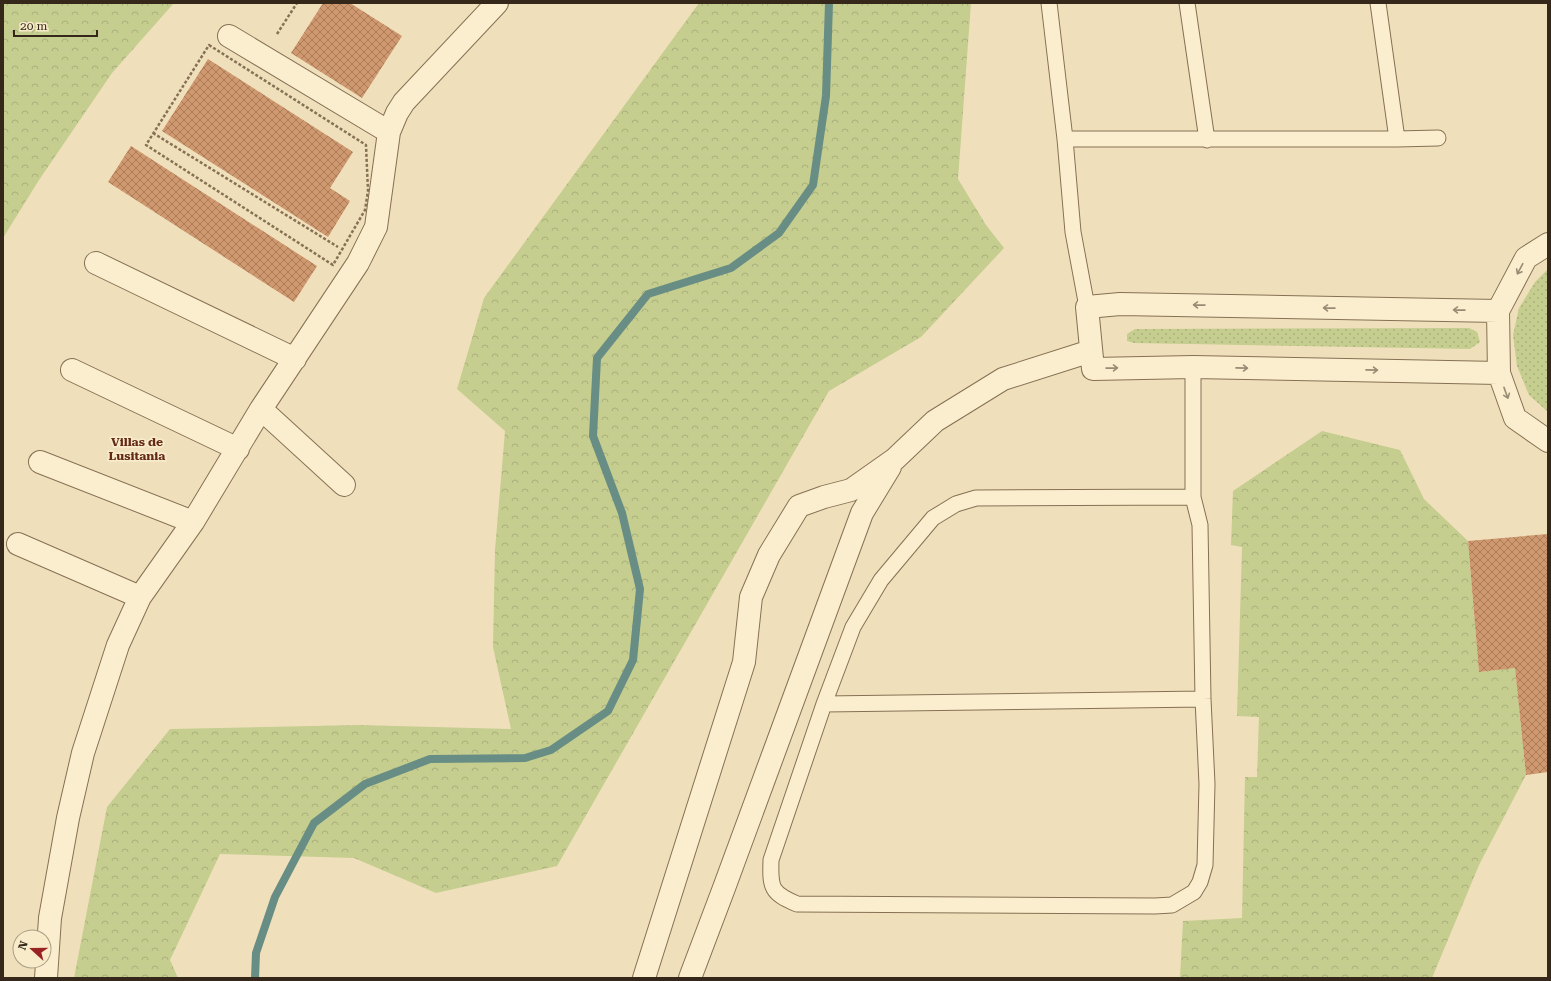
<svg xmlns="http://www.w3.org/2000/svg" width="1551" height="981" font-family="'Roboto Serif',serif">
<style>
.forest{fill:url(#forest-crowns)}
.garden{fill:url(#garden-dots)}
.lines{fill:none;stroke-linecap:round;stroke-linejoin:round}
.stream{stroke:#678d84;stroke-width:8}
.building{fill:url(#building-cross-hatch)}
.lane-casing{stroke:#877054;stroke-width:17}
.street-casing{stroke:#877054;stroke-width:24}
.path{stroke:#877054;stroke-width:2.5;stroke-dasharray:3 2;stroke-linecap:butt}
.lane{stroke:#faeece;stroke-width:15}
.street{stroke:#faeece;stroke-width:22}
.oneway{stroke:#988b74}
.labels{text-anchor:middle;stroke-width:3.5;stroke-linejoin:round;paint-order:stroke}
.neighbourhood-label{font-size:12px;font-weight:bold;fill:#642917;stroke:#f7ebca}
</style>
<defs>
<pattern id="forest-crowns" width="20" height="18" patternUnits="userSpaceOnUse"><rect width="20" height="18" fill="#c5cd8f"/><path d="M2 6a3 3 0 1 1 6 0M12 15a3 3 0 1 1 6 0" fill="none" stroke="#aab07b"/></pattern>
<pattern id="garden-dots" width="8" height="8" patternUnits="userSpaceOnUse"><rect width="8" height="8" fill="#c5cd8f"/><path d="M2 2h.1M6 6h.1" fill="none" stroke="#aab07b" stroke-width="1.8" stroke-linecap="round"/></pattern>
<pattern id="building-cross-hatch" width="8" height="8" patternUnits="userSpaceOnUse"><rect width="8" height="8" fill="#d0986e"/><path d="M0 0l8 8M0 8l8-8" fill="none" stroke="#aa7c5a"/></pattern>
</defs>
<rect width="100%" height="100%" fill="#efe0bb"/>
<path class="forest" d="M 3,3 L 174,3 L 112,73 L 39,180 L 3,238 Z
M 699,3 L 971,3 L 958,179 L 986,225 L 1004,248 L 921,337 L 829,391 L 557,866 L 436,893 L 354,858 L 220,854 L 170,960 L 178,978 L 74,978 L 107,807 L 170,729 L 358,725 L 511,729 L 493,647 L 495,550 L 505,431 L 457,389 L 484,298 Z
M 1322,431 L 1400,450 L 1424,499 L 1468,541 L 1479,672 L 1515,668 L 1526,775 L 1479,865 L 1432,978 L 1180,978 L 1183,921 L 1242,918 L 1245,777 L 1257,777 L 1259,717 L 1237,716 L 1242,547 L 1231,545 L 1233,491 Z"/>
<path class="garden" d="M 1548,269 L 1548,412 L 1529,395 L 1517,366 L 1513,335 L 1519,308 L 1535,282 Z
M 1469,328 L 1477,332 L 1480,342 L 1470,349 L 1134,343 L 1127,341 L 1127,334 L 1135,329 Z"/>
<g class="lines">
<path class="stream" d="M 255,978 L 256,953 L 275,897 L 314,823 L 365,784 L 430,759 L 525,758 L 551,750 L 608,711 L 633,660 L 640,589 L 622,513 L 593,436 L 597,358 L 648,294 L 731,268 L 779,233 L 813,185 L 826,96 L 829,3"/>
</g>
<path class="building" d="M 323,3 L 350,3 L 402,36 L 362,98 L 291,53 Z
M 208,59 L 353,152 L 330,188 L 350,201 L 328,237 L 162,131 Z
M 131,146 L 317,266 L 294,302 L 108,182 Z
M 1548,534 L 1548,772 L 1526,775 L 1515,668 L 1479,672 L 1468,541 Z"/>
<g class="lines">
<defs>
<path id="lane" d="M 1049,3 L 1065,139 L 1073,232 L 1087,307
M 1187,3 L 1207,140
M 1378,3 L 1397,139
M 1065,139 L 1397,139 L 1438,138
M 1193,367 L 1193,497 L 1200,525 L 1203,699 L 1207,784 L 1205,865 L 1200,882 L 1194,892 L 1172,905 L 1155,906 L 797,904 C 771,893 770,888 771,860 L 824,704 L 853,627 L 881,580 L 933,518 L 956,504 L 976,498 L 1193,497
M 824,704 L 1203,699"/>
<path id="street" d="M 229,36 L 389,132
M 1548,244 L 1526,258 L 1498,311 L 1499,373 L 1515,418 L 1548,441
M 96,263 L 295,359
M 1498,311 L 1120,304 L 1087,307 L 1093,369 L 1193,367 L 1499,373
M 72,370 L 238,449
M 261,409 L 344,485
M 40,462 L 193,522
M 18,544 L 140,597
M 46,978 L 50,918 L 68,818 L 83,753 L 118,645 L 140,597 L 193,522 L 261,409 L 358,263 L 376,227 L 389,132 L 397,113 L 404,102 L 497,3
M 644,978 L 744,662 L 751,597 L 769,555 L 799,506 L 824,497 L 851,490 L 895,459 L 935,421 L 1003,379 L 1091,351
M 690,978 L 724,888 L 862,513 L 890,467"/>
</defs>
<use href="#lane" class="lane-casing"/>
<use href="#street" class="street-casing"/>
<path class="path" d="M 277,34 L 297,3
M 209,45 L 366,145 L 368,191 L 365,210 L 333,265 L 146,145 Z
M 153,133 L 338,247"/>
<use href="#lane" class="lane"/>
<use href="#street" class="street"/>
</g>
<defs><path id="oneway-shaft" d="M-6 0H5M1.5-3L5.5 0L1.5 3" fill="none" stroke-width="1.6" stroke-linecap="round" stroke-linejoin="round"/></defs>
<g class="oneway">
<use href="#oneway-shaft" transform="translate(1520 269) rotate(118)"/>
<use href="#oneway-shaft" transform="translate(1199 305) rotate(-179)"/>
<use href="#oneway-shaft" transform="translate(1329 308) rotate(-179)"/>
<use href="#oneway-shaft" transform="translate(1459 310) rotate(-179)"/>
<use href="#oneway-shaft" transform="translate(1112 368) rotate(-1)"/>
<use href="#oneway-shaft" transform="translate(1242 368) rotate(1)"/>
<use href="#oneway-shaft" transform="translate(1372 370) rotate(1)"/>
<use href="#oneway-shaft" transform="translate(1506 393) rotate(70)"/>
</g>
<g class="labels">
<g class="neighbourhood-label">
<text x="137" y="446">Villas de<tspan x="137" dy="14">Lusitania</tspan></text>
</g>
</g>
<rect width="1551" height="981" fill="none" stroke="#35281a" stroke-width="8"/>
<g transform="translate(32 949) rotate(291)"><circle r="19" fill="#f7ebca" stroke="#a99d84"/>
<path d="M0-3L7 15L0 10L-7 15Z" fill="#992322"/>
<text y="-6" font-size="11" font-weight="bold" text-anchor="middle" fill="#35281a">N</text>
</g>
<path d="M14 30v6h83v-6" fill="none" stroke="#35281a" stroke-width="2"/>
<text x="20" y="30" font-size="12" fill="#35281a" stroke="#f7ebca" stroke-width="3" paint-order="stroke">20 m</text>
</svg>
